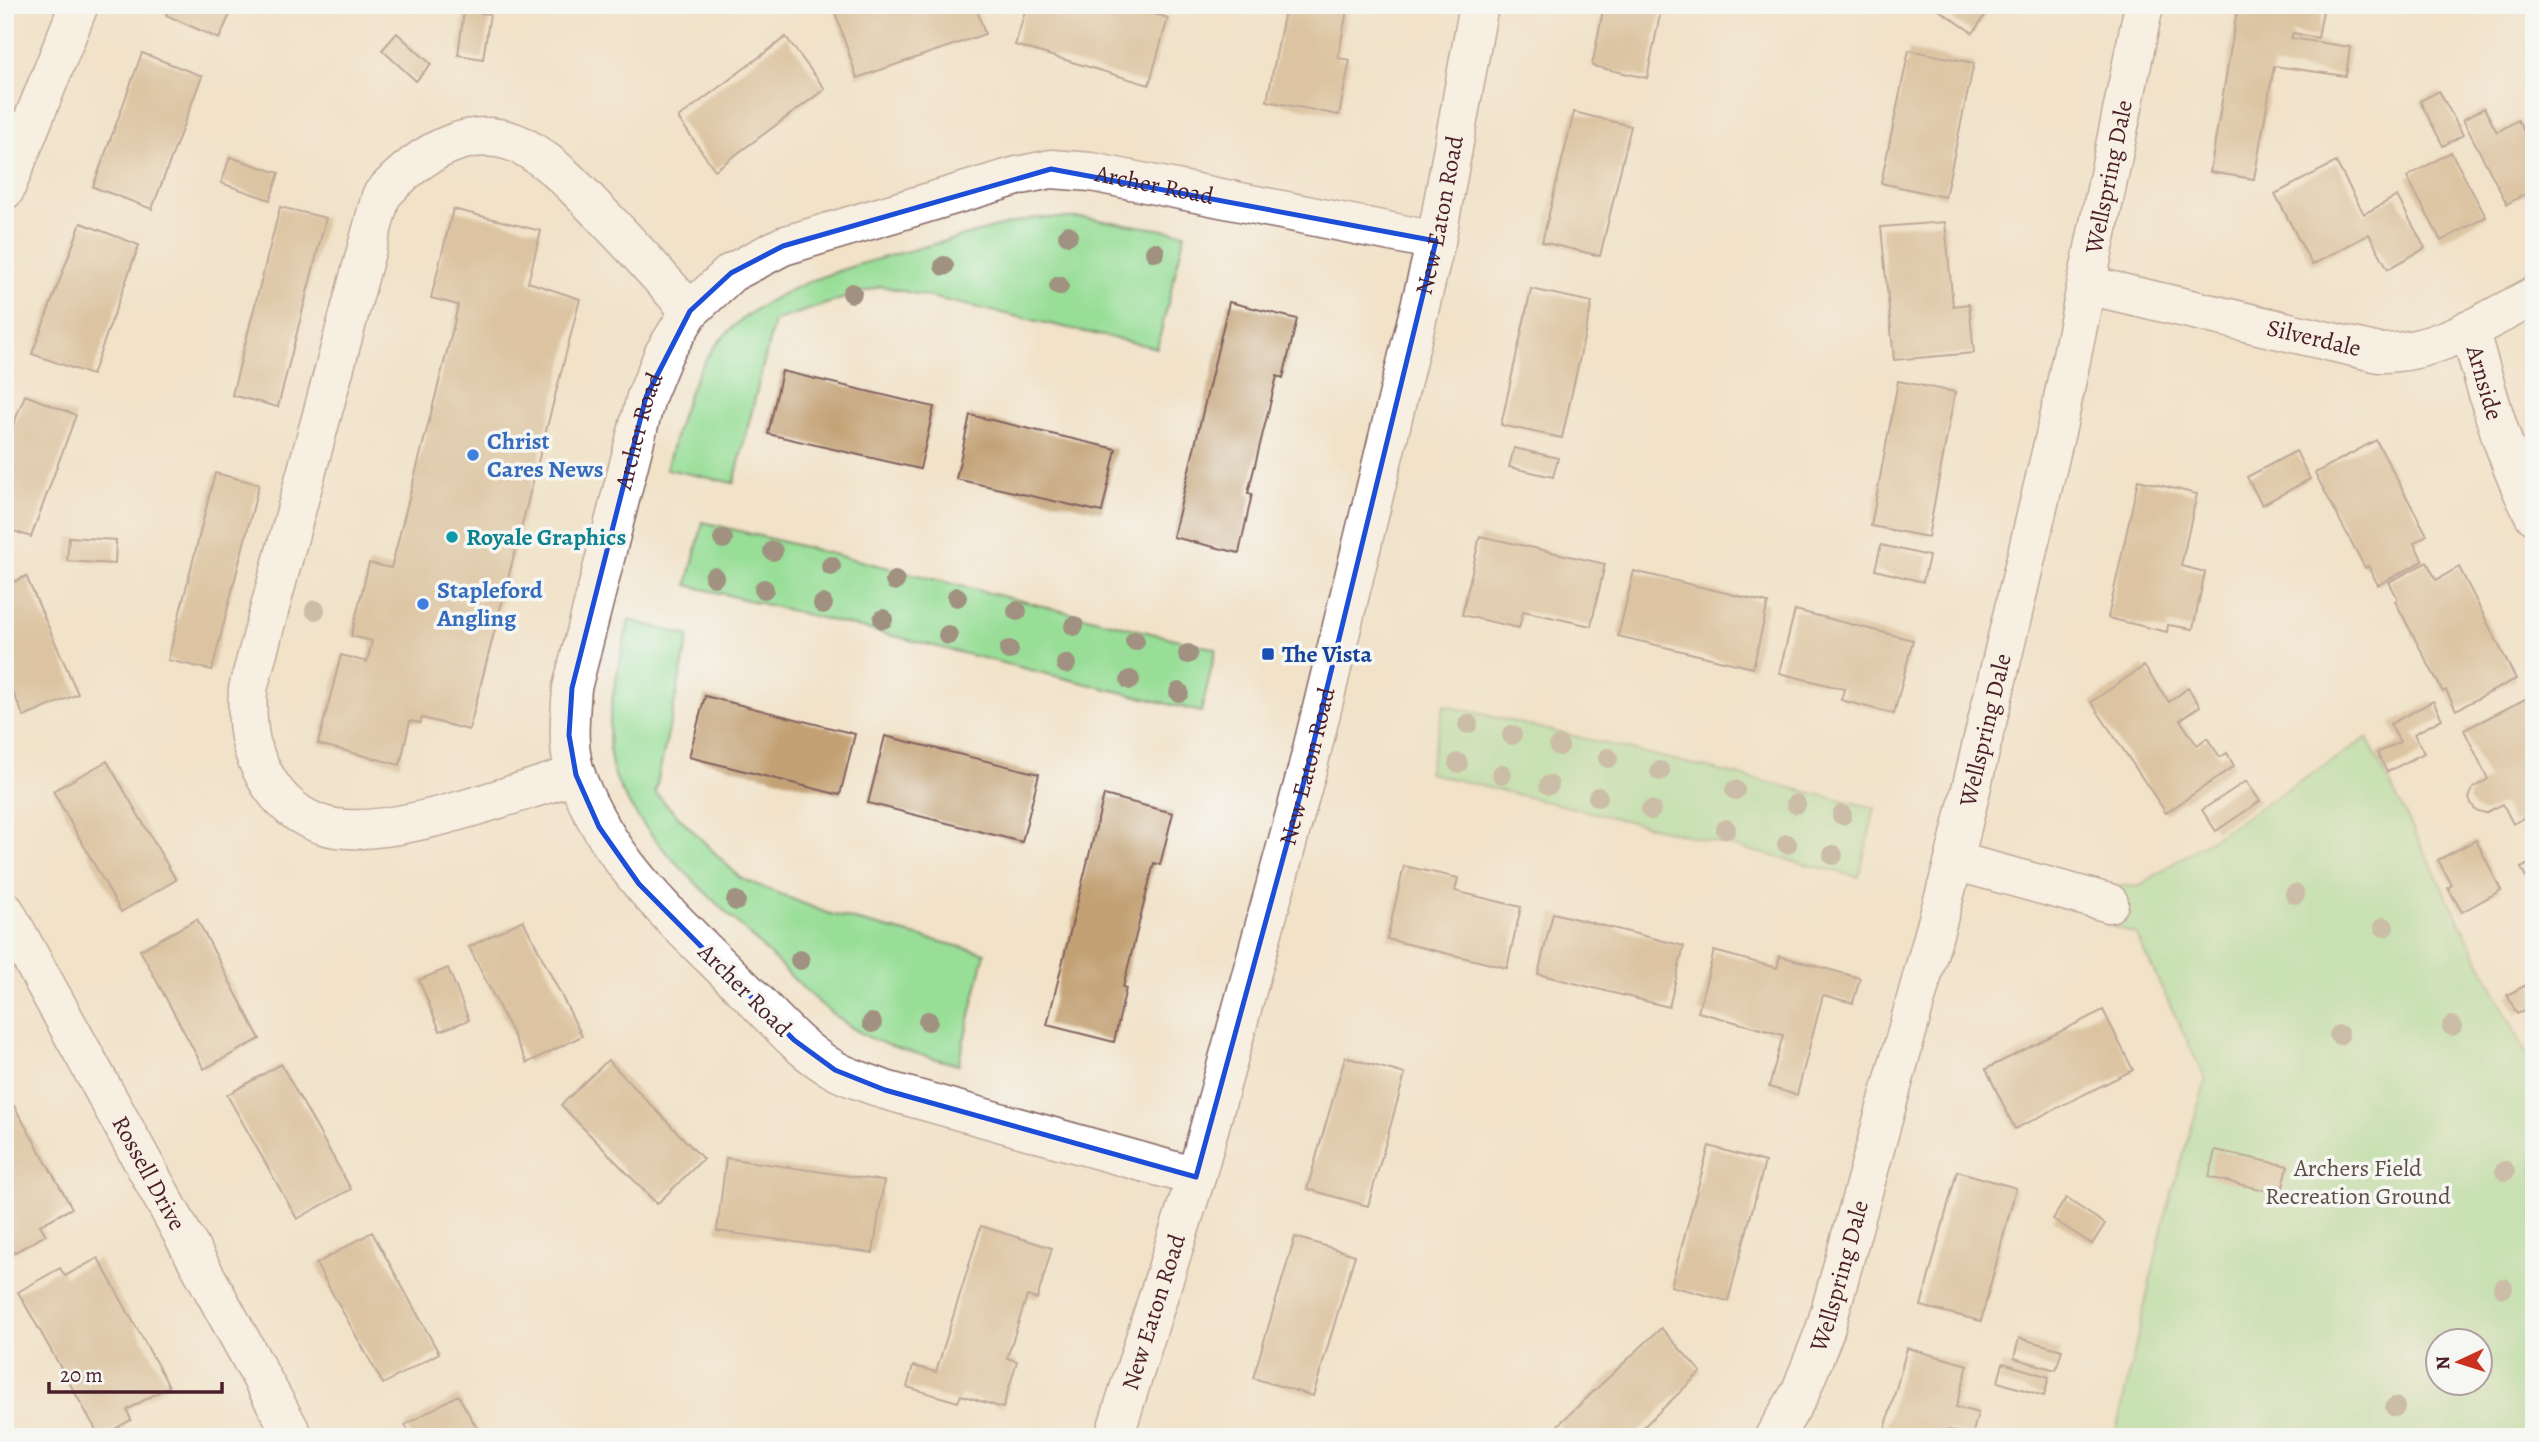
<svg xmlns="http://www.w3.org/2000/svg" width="2539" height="1442" font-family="Alegreya,serif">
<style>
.green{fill:#98de97;stroke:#717e61;stroke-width:2;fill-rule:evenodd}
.building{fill:#c3a174}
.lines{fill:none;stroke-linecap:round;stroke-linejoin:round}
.minor-casing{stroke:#846362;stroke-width:41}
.minor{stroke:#fff;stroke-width:38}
.tree{fill:#a09180}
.marked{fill:none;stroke:#1d4ed8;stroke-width:5;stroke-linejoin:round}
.shop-dot{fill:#3f7fe0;stroke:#f6f6f2;stroke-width:2.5}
.culture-dot{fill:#0f9aa8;stroke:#f6f6f2;stroke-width:2.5}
.transit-dot{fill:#1a4fb4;stroke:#f6f6f2;stroke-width:2.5}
.labels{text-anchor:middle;stroke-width:7;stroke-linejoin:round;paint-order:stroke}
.street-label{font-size:24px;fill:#4a1f2b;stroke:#f6f6f2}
.shop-label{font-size:24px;font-weight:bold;fill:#366cbe;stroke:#f6f6f2;text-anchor:start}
.culture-label{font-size:24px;font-weight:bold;fill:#0d838f;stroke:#f6f6f2;text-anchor:start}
.transit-label{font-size:24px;font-weight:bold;fill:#164399;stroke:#f6f6f2;text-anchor:start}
.park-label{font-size:24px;fill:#5e4f46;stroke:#f6f6f2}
</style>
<rect width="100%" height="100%" fill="#f6f6f2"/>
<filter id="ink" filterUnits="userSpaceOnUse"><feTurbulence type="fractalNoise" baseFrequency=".0143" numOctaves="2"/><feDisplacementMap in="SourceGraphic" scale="14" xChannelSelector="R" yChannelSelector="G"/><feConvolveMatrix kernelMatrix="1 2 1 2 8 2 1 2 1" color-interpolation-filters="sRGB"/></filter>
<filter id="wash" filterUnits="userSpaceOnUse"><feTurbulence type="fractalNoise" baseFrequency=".00686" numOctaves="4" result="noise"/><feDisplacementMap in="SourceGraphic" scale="28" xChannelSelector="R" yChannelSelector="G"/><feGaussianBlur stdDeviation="1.57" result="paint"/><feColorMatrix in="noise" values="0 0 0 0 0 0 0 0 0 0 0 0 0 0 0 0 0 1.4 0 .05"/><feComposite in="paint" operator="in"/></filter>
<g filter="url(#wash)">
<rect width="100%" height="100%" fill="#f1e2c8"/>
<path class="green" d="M 1036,218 L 1085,218 L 1185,233 L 1157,348 L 881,286 L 774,321 L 734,483 L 666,469 C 677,432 685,392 706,359 C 752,286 860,264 938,243 C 971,235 1002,224 1036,218 Z
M 703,522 L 1216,649 L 1201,712 L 687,585 Z
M 629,620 L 689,636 L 655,793 L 740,878 L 827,913 L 985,953 L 958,1065 C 931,1057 885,1047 862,1034 C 821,1010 787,972 754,939 C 711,897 633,830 614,773 C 600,729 620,664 629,620 Z
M 1444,705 L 1875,808 L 1859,877 L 1428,773 Z
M 2367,738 L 2534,1069 L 2534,1437 L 2115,1437 L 2166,1211 L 2206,1080 L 2136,934 L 2104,924 L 2114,885 L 2137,887 ZM 2438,1340 L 2480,1340 L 2480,1382 L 2438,1382 Z"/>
<g id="blocks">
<path class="building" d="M 170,5 L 234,5 L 219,39 L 166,15 Z
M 975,5 L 985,34 L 857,78 L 833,6 Z
M 1027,5 L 1126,5 L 1168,18 L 1149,85 L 1015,45 Z
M 1286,5 L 1348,5 L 1338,58 L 1350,60 L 1339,115 L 1267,101 Z
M 1604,5 L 1662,5 L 1647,78 L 1592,66 Z
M 1932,5 L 1992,5 L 1973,33 Z
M 2238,5 L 2324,5 L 2318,38 L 2293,33 L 2291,38 L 2350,47 L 2346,76 L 2274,66 L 2254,179 L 2210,172 Z
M 464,11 L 490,14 L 483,59 L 458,55 Z
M 397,33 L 431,64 L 416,81 L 382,50 Z
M 786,37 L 825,89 L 715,170 L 678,118 Z
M 1909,50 L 1974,63 L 1945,197 L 1881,183 Z
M 142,53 L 202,76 L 152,209 L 93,187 Z
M 2439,91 L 2463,135 L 2443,146 L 2420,101 Z
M 2484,108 L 2497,132 L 2518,120 L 2534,149 L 2534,189 L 2507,204 L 2463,120 Z
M 1574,112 L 1631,126 L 1600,256 L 1542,242 Z
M 2451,152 L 2486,217 L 2441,241 L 2407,177 Z
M 230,157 L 279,173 L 270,200 L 221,183 Z
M 2336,162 L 2364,214 L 2397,196 L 2425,248 L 2388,269 L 2369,234 L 2312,265 L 2275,194 Z
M 280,207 L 326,218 L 278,407 L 232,395 Z
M 453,209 L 541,231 L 528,282 L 580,299 L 469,730 L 422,718 L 420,723 L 410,721 L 400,765 L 318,744 L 341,655 L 367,662 L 372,641 L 351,636 L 369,563 L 391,568 L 453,328 L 458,305 L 431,298 Z
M 1945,222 L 1953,306 L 1969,304 L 1974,353 L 1894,360 L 1881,227 Z
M 81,223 L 139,245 L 92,375 L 32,354 Z
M 1531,289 L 1592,302 L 1562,438 L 1501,425 Z
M 1229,302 L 1297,319 L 1283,378 L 1277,376 L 1248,493 L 1252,494 L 1239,553 L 1173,537 Z
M 782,371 L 934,407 L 920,469 L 768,434 Z
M 1898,381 L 1955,392 L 1928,537 L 1871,526 Z
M 25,395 L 76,415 L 31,537 L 5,528 L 5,446 Z
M 970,415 L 1116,449 L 1102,512 L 956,479 Z
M 2376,440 L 2427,535 L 2414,543 L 2423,561 L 2378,585 L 2368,566 L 2365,568 L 2315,473 Z
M 1514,448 L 1558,458 L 1553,477 L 1509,467 Z
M 2296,451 L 2310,479 L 2262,505 L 2247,477 Z
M 215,473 L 259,484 L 212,670 L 168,660 Z
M 2138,480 L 2197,494 L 2181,566 L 2205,572 L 2193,629 L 2168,625 L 2167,632 L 2108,618 Z
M 1480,536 L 1605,564 L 1591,626 L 1523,611 L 1519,628 L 1462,615 Z
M 69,537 L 116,540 L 115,564 L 67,561 Z
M 1881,545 L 1929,556 L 1923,582 L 1875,570 Z
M 2427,562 L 2436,580 L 2459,567 L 2516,679 L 2456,710 L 2446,690 L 2443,692 L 2395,601 L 2398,599 L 2389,582 Z
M 1634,571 L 1768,603 L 1753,668 L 1618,636 Z
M 26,576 L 78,694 L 24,717 L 5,674 L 5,586 Z
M 1795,610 L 1913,640 L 1894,714 L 1841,700 L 1844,689 L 1779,673 Z
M 2144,666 L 2169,702 L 2188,688 L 2200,706 L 2180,720 L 2197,745 L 2207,738 L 2220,757 L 2227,753 L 2234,766 L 2166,813 L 2091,702 Z
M 705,696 L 855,734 L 840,795 L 689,757 Z
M 2529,697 L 2534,705 L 2534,813 L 2513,824 L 2503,804 L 2485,813 L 2475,810 L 2469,799 L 2473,788 L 2488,779 L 2464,730 Z
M 2433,701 L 2442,719 L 2414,734 L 2424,753 L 2387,772 L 2377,753 L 2400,742 L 2390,724 Z
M 885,736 L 1039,774 L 1022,842 L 868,803 Z
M 107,761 L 176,880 L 121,912 L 53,791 Z
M 2246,781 L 2260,801 L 2216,831 L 2202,810 Z
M 1104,795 L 1173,813 L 1160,865 L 1154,863 L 1123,987 L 1126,988 L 1114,1042 L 1047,1025 Z
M 2476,840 L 2501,890 L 2462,912 L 2448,888 L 2452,885 L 2438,860 Z
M 2534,861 L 2534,892 L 2521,868 Z
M 1404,866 L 1458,878 L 1455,891 L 1521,907 L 1507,968 L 1387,939 Z
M 1553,913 L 1684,946 L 1669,1007 L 1538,974 Z
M 197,919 L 260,1039 L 204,1069 L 140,950 Z
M 523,920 L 582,1036 L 527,1063 L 469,947 Z
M 1714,951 L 1777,968 L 1780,956 L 1860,978 L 1853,1003 L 1823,995 L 1797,1095 L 1769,1087 L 1783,1035 L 1698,1012 Z
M 448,968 L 469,1020 L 440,1031 L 419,980 Z
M 2534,981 L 2534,1006 L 2517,1014 L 2507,995 Z
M 2103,1010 L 2133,1070 L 2015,1129 L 1986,1069 Z
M 1345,1057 L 1405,1074 L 1368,1206 L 1307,1189 Z
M 608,1060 L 703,1159 L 657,1204 L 561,1105 Z
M 281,1064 L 351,1189 L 297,1219 L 227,1095 Z
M 5,1090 L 72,1208 L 40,1225 L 46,1235 L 6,1257 Z
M 1709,1146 L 1765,1162 L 1728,1301 L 1671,1286 Z
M 2215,1150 L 2288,1166 L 2281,1194 L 2209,1177 Z
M 726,1158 L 884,1181 L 873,1253 L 717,1231 Z
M 1957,1171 L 2016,1188 L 1981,1321 L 1921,1306 Z
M 2066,1198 L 2105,1224 L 2092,1244 L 2053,1219 Z
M 981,1226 L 1052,1248 L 1037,1299 L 1027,1296 L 1007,1358 L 1017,1361 L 1003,1408 L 961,1395 L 958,1402 L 907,1387 L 913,1366 L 936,1372 Z
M 372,1232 L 439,1353 L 383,1384 L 316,1264 Z
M 1295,1237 L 1355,1255 L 1313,1396 L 1253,1378 Z
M 98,1258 L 169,1386 L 127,1410 L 131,1420 L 100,1437 L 18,1292 L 60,1268 L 65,1276 Z
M 1661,1328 L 1701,1372 L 1633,1437 L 1569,1437 L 1558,1425 Z
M 2019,1338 L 2062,1350 L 2056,1370 L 2014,1358 Z
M 1907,1348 L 1968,1365 L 1956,1407 L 1978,1413 L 1972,1436 L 1949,1430 L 1947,1437 L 1883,1437 Z
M 2003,1363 L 2049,1377 L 2044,1396 L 1998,1382 Z
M 458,1395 L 482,1437 L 412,1437 L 405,1425 Z"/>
</g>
</g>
<g filter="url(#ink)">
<use href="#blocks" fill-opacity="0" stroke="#846362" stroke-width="2"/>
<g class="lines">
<defs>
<g id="minor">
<path d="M 5,190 L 79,5"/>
<path id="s1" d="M 2087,285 L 2379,353 C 2435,354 2486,321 2534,296"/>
<path id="s2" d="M 2469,329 C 2488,392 2503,457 2534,515"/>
<path d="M 576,775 C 512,793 401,837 336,828 C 309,824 286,808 271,786 C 249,752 246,729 248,689 L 381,196 C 418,154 476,116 531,151 C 557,167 578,190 599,212 C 631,244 660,277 690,311"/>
<path d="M 1954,861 L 2109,903"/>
<path id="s3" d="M 5,911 L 294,1437"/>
<path id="s4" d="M 1196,1177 L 885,1090 C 869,1083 851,1079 835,1070 C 800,1051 773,1017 744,989 C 678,923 611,867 577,778 C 566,749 570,717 572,688 L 646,397 L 664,353 L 690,311 L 731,273 L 783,246 L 1017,176 L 1051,169 L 1091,172 L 1436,241"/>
<path id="s5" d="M 1114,1437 L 1196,1177 L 1306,774 L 1436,241 L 1479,5"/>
<path id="s6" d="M 1774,1437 L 1800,1393 L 1825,1330 L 1954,861 L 2058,423 L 2144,5"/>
</g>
</defs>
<use href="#minor" class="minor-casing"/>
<use href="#minor" class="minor"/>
</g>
<g class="tree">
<circle cx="1068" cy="235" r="10"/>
<circle cx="1155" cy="252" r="10"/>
<circle cx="944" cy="266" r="10"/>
<circle cx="1059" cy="286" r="10"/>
<circle cx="852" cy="293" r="10"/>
<circle cx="723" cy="539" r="10"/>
<circle cx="773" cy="551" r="10"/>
<circle cx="831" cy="566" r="10"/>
<circle cx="714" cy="577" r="10"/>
<circle cx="895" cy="581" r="10"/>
<circle cx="764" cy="589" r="10"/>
<circle cx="957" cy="597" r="10"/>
<circle cx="823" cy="604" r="10"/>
<circle cx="315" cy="610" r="10"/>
<circle cx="1017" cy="611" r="10"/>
<circle cx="883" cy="619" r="10"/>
<circle cx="1074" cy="626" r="10"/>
<circle cx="948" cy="635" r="10"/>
<circle cx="1135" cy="641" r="10"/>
<circle cx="1009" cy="650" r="10"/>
<circle cx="1188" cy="654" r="10"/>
<circle cx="1066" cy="664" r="10"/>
<circle cx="1130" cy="680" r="10"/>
<circle cx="1179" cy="692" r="10"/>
<circle cx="1468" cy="724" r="10"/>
<circle cx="1512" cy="735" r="10"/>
<circle cx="1559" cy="746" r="10"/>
<circle cx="1608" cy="758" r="10"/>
<circle cx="1458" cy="763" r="10"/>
<circle cx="1660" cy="771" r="10"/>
<circle cx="1502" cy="774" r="10"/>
<circle cx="1549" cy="785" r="10"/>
<circle cx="1735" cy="790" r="10"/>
<circle cx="1598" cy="797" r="10"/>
<circle cx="1796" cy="804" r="10"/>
<circle cx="1651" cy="810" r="10"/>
<circle cx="1842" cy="815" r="10"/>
<circle cx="1726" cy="829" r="10"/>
<circle cx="1787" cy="844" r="10"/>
<circle cx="1833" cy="855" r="10"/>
<circle cx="2295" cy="894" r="10"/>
<circle cx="736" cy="901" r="10"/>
<circle cx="2384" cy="927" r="10"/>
<circle cx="800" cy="960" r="10"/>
<circle cx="928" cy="1021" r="10"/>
<circle cx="872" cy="1023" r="10"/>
<circle cx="2452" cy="1026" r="10"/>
<circle cx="2339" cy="1035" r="10"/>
<circle cx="2505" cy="1171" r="10"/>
<circle cx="2503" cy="1288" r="10"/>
<circle cx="2395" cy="1407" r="10"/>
</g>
</g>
<path d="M0 0H2539V1442H0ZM 1051,169 L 1436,241 L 1306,774 L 1196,1177 L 885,1090 L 835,1070 L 794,1040 L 639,884 L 599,827 L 576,775 L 569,735 L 572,688 L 646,397 L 690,311 L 731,273 L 783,246 Z" fill="#f1e2c8" fill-opacity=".55" fill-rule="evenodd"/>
<path class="marked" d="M 1051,169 L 1436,241 L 1306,774 L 1196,1177 L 885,1090 L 835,1070 L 794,1040 L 639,884 L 599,827 L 576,775 L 569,735 L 572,688 L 646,397 L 690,311 L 731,273 L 783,246 Z"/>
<g class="shop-dot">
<circle cx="473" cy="455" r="7"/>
<circle cx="423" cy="604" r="7"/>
</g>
<circle class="culture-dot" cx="452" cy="537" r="7"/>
<rect class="transit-dot" x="1261" y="647" width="14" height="14" rx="3.5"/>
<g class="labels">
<g class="street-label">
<text dy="8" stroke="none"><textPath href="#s6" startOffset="1307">Wellspring Dale</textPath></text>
<text dy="8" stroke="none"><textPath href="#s4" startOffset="1757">Archer Road</textPath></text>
<text dy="8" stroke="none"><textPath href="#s5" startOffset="1265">New Eaton Road</textPath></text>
<text dy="8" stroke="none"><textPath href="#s1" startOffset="233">Silverdale</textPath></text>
<text dy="8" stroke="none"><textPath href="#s2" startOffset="56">Arnside</textPath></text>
<text dy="8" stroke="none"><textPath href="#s4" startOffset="1127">Archer Road</textPath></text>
<text dy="8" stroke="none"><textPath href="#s6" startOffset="740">Wellspring Dale</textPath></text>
<text dy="8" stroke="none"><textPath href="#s5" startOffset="698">New Eaton Road</textPath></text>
<text transform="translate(745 990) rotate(45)" y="8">Archer Road</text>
<text dy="8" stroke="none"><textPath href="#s3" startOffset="299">Rossell Drive</textPath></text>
<text dy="8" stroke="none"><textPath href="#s6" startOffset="175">Wellspring Dale</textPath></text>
<text dy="8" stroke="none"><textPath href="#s5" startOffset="131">New Eaton Road</textPath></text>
</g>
<g class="shop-label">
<text x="487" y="449">Christ<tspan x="487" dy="28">Cares News</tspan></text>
<text x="437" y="598">Stapleford<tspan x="437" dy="28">Angling</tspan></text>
</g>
<g class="culture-label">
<text x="466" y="545">Royale Graphics</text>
</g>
<g class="transit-label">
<text x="1282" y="662">The Vista</text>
</g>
<g class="park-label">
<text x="2358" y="1176">Archers Field<tspan x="2358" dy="28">Recreation Ground</tspan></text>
</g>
</g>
<rect width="2539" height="1442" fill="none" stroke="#f6f6f2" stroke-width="28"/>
<g transform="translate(2459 1362) rotate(266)"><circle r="33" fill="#f6f6f2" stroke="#b1a0a2" stroke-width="2"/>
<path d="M0-5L12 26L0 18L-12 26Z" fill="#c8321e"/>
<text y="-10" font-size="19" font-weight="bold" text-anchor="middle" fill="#4a1f2b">N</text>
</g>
<path d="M49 1382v10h173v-10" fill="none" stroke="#4a1f2b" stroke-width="3.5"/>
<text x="60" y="1382" font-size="21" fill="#4a1f2b" stroke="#f6f6f2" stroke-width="5" paint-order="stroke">20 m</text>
</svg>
